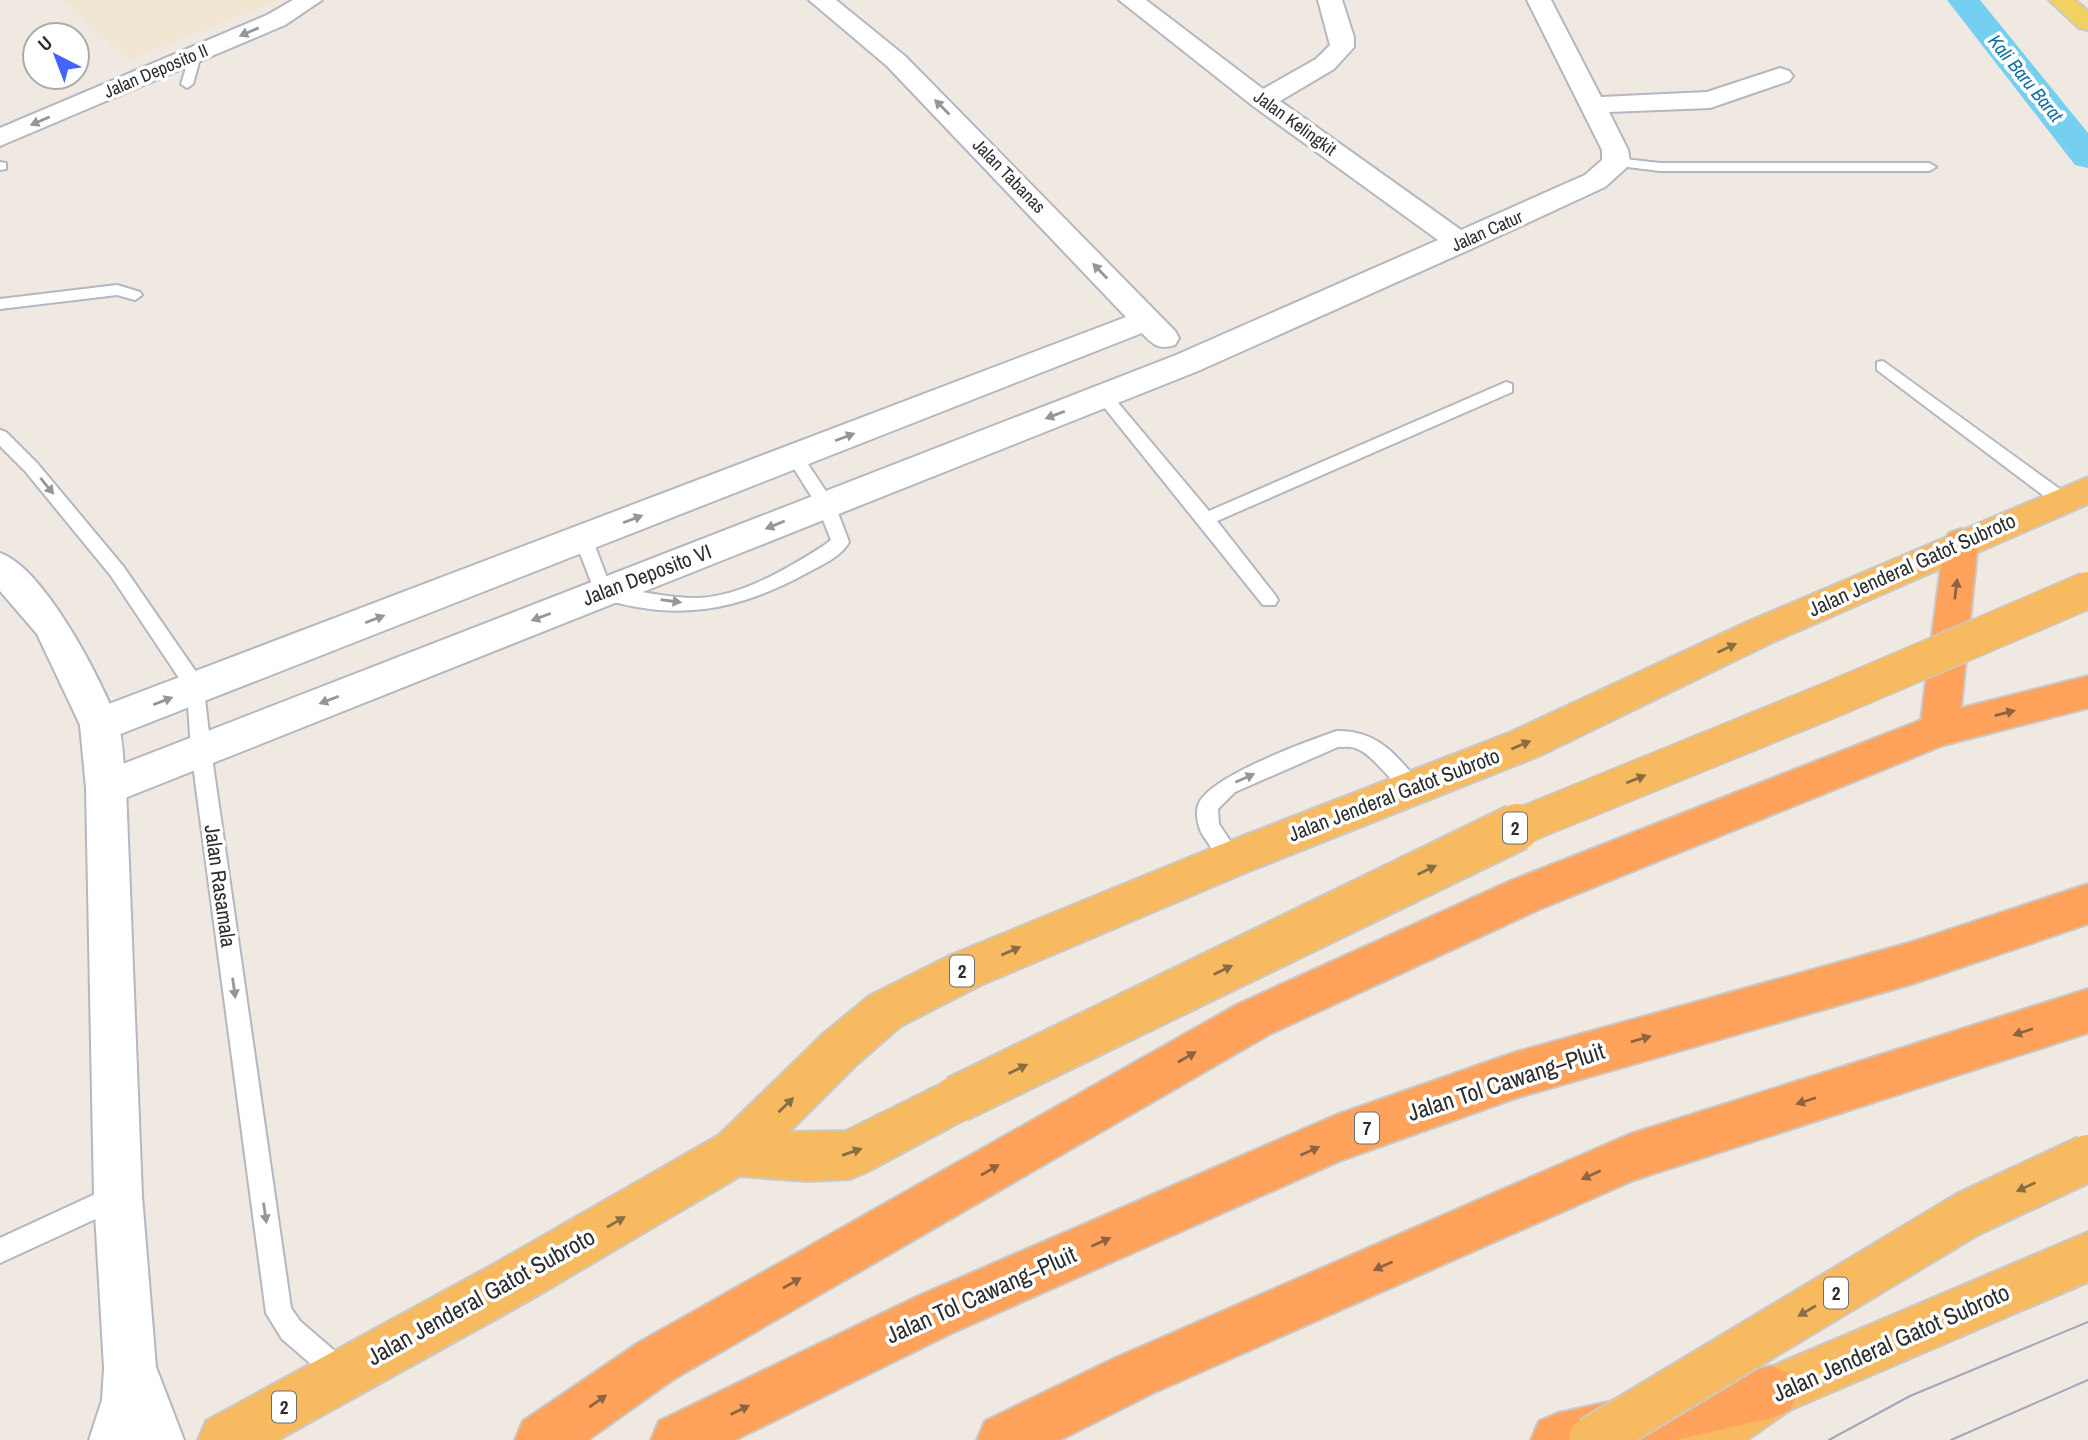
<svg xmlns="http://www.w3.org/2000/svg" width="2088" height="1440" font-family="'Archivo Narrow',sans-serif">
<style>
.education{fill:#f0e6d1}
.lines{fill:none;stroke-linecap:round;stroke-linejoin:round}
.canal{fill:#75cff0;fill-rule:evenodd}
.service-casing{stroke:#b4b7c1;stroke-width:4}
.minor-casing{stroke:#b4b7c1;stroke-width:4}
.tertiary-casing{stroke:#b4b7c1;stroke-width:4}
.primary-casing{stroke:#c9c9c9;stroke-width:4}
.trunk-casing{stroke:#c9c9c9;stroke-width:4}
.motorway-casing{stroke:#c9c9c9;stroke-width:4}
.service{fill:#fff;fill-rule:evenodd}
.minor{fill:#fff;fill-rule:evenodd}
.tertiary{fill:#fff;fill-rule:evenodd}
.primary{fill:#f2d163;fill-rule:evenodd}
.trunk{fill:#f8ba60;fill-rule:evenodd}
.motorway{fill:#ffa35c;fill-rule:evenodd}
.tram{stroke:#a3a6b8;stroke-width:2}
.trunk-bridge-far1-casing{stroke:#c9c9c9;stroke-width:39;stroke-linecap:butt}
.trunk-bridge-casing{stroke:#c9c9c9;stroke-width:50;stroke-linecap:butt}
.trunk-bridge-far1{stroke:#f8ba60;stroke-width:36}
.trunk-bridge{stroke:#f8ba60;stroke-width:46}
.oneway{fill:#969696}
.oneway2{fill:#8c6343}
.oneway3{fill:#896d44}
.labels{text-anchor:middle;stroke-width:7;stroke-linejoin:round;paint-order:stroke}
.far-street-label{font-size:18px;fill:#2e2e2e;stroke:#fff}
.far-water-label{font-size:19px;font-style:italic;fill:#0d6fa3;stroke:#fff}
.shield{fill:#fff;stroke:#6d6d6d;stroke-width:2}
.shield-label{font-size:19px;font-weight:bold;fill:#2e2e2e}
.street-label{font-size:21px;fill:#2e2e2e;stroke:#fff}
.near-street-label{font-size:24px;fill:#2e2e2e;stroke:#fff}
</style>
<rect width="100%" height="100%" fill="#efe9e1"/>
<path class="education" d="M 64,0 L 280,0 L 128,60 Z"/>
<g class="lines">
<path class="canal" d="M 1947,0 L 1980,0 L 2088,133 L 2088,168 L 2075,165 Z"/>
<defs>
<path id="service" d="M 191,52 L 201,55 L 193,84 L 187,88 L 181,84 Z
M 1616,158 L 1660,163 L 1929,163 L 1936,167 L 1929,171 L 1660,171 L 1611,165 L 1611,159 Z
M 0,162 L 6,163 L 6,169 L 0,170 Z
M 117,285 L 140,292 L 142,295 L 135,300 L 117,295 L 0,309 L 0,299 Z
M 1883,361 L 2068,495 L 2071,500 L 2068,505 L 2056,505 L 1877,370 L 1877,362 Z
M 1506,382 L 1512,384 L 1512,392 L 1217,521 L 1275,595 L 1278,600 L 1275,605 L 1263,605 L 1095,396 L 1097,392 L 1109,392 L 1209,511 Z
M 0,430 L 6,432 L 37,463 L 123,566 L 203,682 L 211,750 L 291,1308 L 300,1321 L 351,1365 L 355,1374 L 351,1383 L 342,1387 L 333,1383 L 282,1339 L 266,1313 L 191,750 L 187,690 L 111,576 L 25,471 L 0,446 Z
M 794,450 L 800,452 L 835,505 L 849,542 C 841,557 820,566 805,574 C 735,612 674,622 597,597 L 574,538 L 583,531 L 592,538 L 610,586 C 638,591 668,598 697,598 C 740,597 787,569 823,546 L 831,540 L 818,507 L 786,456 Z
M 1337,731 C 1378,731 1394,753 1419,782 L 1422,788 L 1419,794 C 1400,801 1378,755 1355,748 C 1350,746 1343,747 1338,747 L 1235,792 L 1218,809 L 1219,824 L 1242,859 L 1239,866 L 1232,868 C 1220,864 1212,848 1204,837 C 1198,828 1194,811 1200,801 C 1217,774 1305,742 1337,731 Z
M 117,1184 L 126,1187 L 129,1196 L 126,1205 L 0,1263 L 0,1238 Z"/>
<path id="minor" d="M 293,0 L 322,0 L 285,25 L 0,146 L 0,128 L 267,15 Z
M 809,0 L 836,0 L 905,56 L 1175,331 L 1179,338 L 1175,345 C 1159,350 1153,345 1142,333 L 113,737 L 99,741 L 85,737 L 80,725 L 85,713 L 1126,317 L 887,66 Z
M 1119,0 L 1146,0 L 1263,89 L 1316,59 L 1330,45 L 1318,0 L 1342,0 L 1354,37 L 1354,47 L 1334,69 L 1280,101 L 1461,230 L 1585,175 L 1602,160 L 1602,150 L 1527,0 L 1551,0 L 1601,97 L 1707,92 L 1780,68 L 1789,71 L 1793,76 L 1789,81 L 1710,108 L 1609,112 L 1628,150 L 1630,162 L 1626,168 L 1605,187 L 1471,249 L 1198,371 L 120,800 L 106,806 L 92,800 L 86,788 L 92,776 L 1176,355 L 1438,240 L 1253,106 Z"/>
<path id="tertiary" d="M 0,553 C 44,568 102,680 118,724 C 124,743 123,768 126,788 L 142,1196 L 156,1367 L 184,1440 L 89,1440 L 102,1400 L 104,1368 L 94,1196 L 86,788 L 80,725 L 37,634 L 0,591 Z"/>
<path id="primary" d="M 2049,0 L 2075,0 L 2088,11 L 2088,30 L 2079,28 Z"/>
<path id="trunk" d="M 2088,477 L 2088,504 L 1773,642 L 1539,756 L 1247,872 L 981,985 L 901,1026 L 855,1066 L 789,1132 L 846,1131 L 957,1076 L 973,1083 L 980,1099 L 973,1115 L 867,1172 L 850,1179 L 807,1181 L 740,1176 L 530,1300 L 278,1440 L 198,1440 L 206,1421 L 494,1264 L 719,1135 L 823,1034 L 869,996 L 951,955 L 1217,846 L 1511,732 L 1747,622 Z
M 2088,1232 L 2088,1282 L 1790,1410 L 1747,1440 L 1673,1440 L 1681,1421 L 1754,1374 Z"/>
<path id="motorway" d="M 1961,529 L 1973,533 L 1978,542 L 1961,708 L 2088,676 L 2088,708 L 1944,745 L 1540,909 L 1270,1034 L 674,1379 L 588,1440 L 515,1440 L 523,1421 L 638,1343 L 1238,1004 L 1510,881 L 1921,720 L 1944,542 L 1949,533 Z
M 2088,884 L 2088,924 L 1912,984 L 1516,1098 L 1342,1160 L 952,1333 L 735,1440 L 651,1440 L 659,1421 L 916,1297 L 1336,1115 L 1516,1052 L 1912,942 Z
M 2088,989 L 2088,1033 L 1634,1180 L 1151,1394 L 1060,1440 L 977,1440 L 985,1421 L 1115,1358 L 1630,1134 Z
M 1772,1366 L 1790,1374 L 1798,1392 L 1790,1410 L 1772,1418 L 1675,1440 L 1531,1440 L 1539,1421 L 1558,1413 Z"/>
</defs>
<use href="#service" class="service-casing"/>
<use href="#minor" class="minor-casing"/>
<use href="#tertiary" class="tertiary-casing"/>
<use href="#primary" class="primary-casing"/>
<use href="#trunk" class="trunk-casing"/>
<use href="#motorway" class="motorway-casing"/>
<use href="#service" class="service"/>
<use href="#minor" class="minor"/>
<use href="#tertiary" class="tertiary"/>
<use href="#primary" class="primary"/>
<use href="#trunk" class="trunk"/>
<use href="#motorway" class="motorway"/>
<path class="tram" d="M 1829,1440 L 1910,1396 L 2088,1322
M 1951,1440 L 2088,1380"/>
<defs>
<path id="trunk-bridge-far1" d="M 1514,829 L 1833,699 L 2088,590"/>
<path id="trunk-bridge" d="M 957,1099 L 1517,827
M 1592,1440 L 1968,1214 L 2088,1158"/>
</defs>
<use href="#trunk-bridge-far1" class="trunk-bridge-far1-casing"/>
<use href="#trunk-bridge" class="trunk-bridge-casing"/>
<use href="#trunk-bridge-far1" class="trunk-bridge-far1"/>
<use href="#trunk-bridge" class="trunk-bridge"/>
</g>
<defs><path id="oneway-solid" d="M-6-.8H1V-3.2L6.5 0L1 3.2V.8H-6Z" transform="scale(1.75)"/></defs>
<g class="oneway">
<use href="#oneway-solid" transform="translate(249 32) rotate(157)"/>
<use href="#oneway-solid" transform="translate(942 107) rotate(-135)"/>
<use href="#oneway-solid" transform="translate(40 121) rotate(157)"/>
<use href="#oneway-solid" transform="translate(1100 271) rotate(-134)"/>
<use href="#oneway-solid" transform="translate(1055 415) rotate(159)"/>
<use href="#oneway-solid" transform="translate(845 437) rotate(-21)"/>
<use href="#oneway-solid" transform="translate(47 486) rotate(51)"/>
<use href="#oneway-solid" transform="translate(633 519) rotate(-21)"/>
<use href="#oneway-solid" transform="translate(775 525) rotate(158)"/>
<use href="#oneway-solid" transform="translate(671 601) rotate(8)"/>
<use href="#oneway-solid" transform="translate(541 617) rotate(159)"/>
<use href="#oneway-solid" transform="translate(375 619) rotate(-21)"/>
<use href="#oneway-solid" transform="translate(329 700) rotate(159)"/>
<use href="#oneway-solid" transform="translate(163 701) rotate(-21)"/>
<use href="#oneway-solid" transform="translate(1245 778) rotate(-24)"/>
<use href="#oneway-solid" transform="translate(234 988) rotate(82)"/>
<use href="#oneway-solid" transform="translate(265 1213) rotate(82)"/>
</g>
<g class="oneway2">
<use href="#oneway-solid" transform="translate(1956 589) rotate(-83)"/>
<use href="#oneway-solid" transform="translate(2005 713) rotate(-14)"/>
<use href="#oneway-solid" transform="translate(2023 1032) rotate(162)"/>
<use href="#oneway-solid" transform="translate(1641 1039) rotate(-16)"/>
<use href="#oneway-solid" transform="translate(1187 1057) rotate(-30)"/>
<use href="#oneway-solid" transform="translate(1806 1101) rotate(162)"/>
<use href="#oneway-solid" transform="translate(1310 1151) rotate(-24)"/>
<use href="#oneway-solid" transform="translate(990 1170) rotate(-30)"/>
<use href="#oneway-solid" transform="translate(1591 1175) rotate(156)"/>
<use href="#oneway-solid" transform="translate(1101 1242) rotate(-24)"/>
<use href="#oneway-solid" transform="translate(1383 1266) rotate(156)"/>
<use href="#oneway-solid" transform="translate(792 1283) rotate(-30)"/>
<use href="#oneway-solid" transform="translate(598 1401) rotate(-35)"/>
<use href="#oneway-solid" transform="translate(740 1410) rotate(-26)"/>
</g>
<g class="oneway3">
<use href="#oneway-solid" transform="translate(1727 648) rotate(-26)"/>
<use href="#oneway-solid" transform="translate(1521 745) rotate(-23)"/>
<use href="#oneway-solid" transform="translate(1636 779) rotate(-22)"/>
<use href="#oneway-solid" transform="translate(1427 870) rotate(-26)"/>
<use href="#oneway-solid" transform="translate(1011 951) rotate(-23)"/>
<use href="#oneway-solid" transform="translate(1223 970) rotate(-26)"/>
<use href="#oneway-solid" transform="translate(1018 1069) rotate(-26)"/>
<use href="#oneway-solid" transform="translate(786 1105) rotate(-44)"/>
<use href="#oneway-solid" transform="translate(852 1152) rotate(-19)"/>
<use href="#oneway-solid" transform="translate(2026 1187) rotate(155)"/>
<use href="#oneway-solid" transform="translate(616 1222) rotate(-30)"/>
<use href="#oneway-solid" transform="translate(1807 1311) rotate(149)"/>
</g>
<g class="labels">
<g class="far-street-label">
<text transform="translate(156 71) rotate(-23)" y="6">Jalan Deposito II</text>
<text transform="translate(1295 123) rotate(36)" y="6">Jalan Kelingkit</text>
<text transform="translate(1009 176) rotate(46)" y="6">Jalan Tabanas</text>
<text transform="translate(1487 231) rotate(-24)" y="6">Jalan Catur</text>
</g>
<g class="far-water-label">
<text transform="translate(2026 78) rotate(51)" y="7">Kali Baru Barat</text>
</g>
<g class="shield">
<rect x="1503" y="812.5" width="24" height="31" rx="5"/>
<rect x="950" y="955.5" width="24" height="31" rx="5"/>
<rect x="1355" y="1112.5" width="24" height="31" rx="5"/>
<rect x="1824" y="1277.5" width="24" height="31" rx="5"/>
<rect x="272" y="1391.5" width="24" height="31" rx="5"/>
</g>
<g class="shield-label">
<text x="1515" y="835">2</text>
<text x="962" y="978">2</text>
<text x="1367" y="1135">7</text>
<text x="1836" y="1300">2</text>
<text x="284" y="1414">2</text>
</g>
<g class="street-label">
<text transform="translate(1912 565) rotate(-24)" y="7">Jalan Jenderal Gatot Subroto</text>
<text transform="translate(647 575) rotate(-21)" y="7">Jalan Deposito VI</text>
<text transform="translate(1394 795) rotate(-21)" y="7">Jalan Jenderal Gatot Subroto</text>
<text transform="translate(220 886) rotate(82)" y="7">Jalan Rasamala</text>
</g>
<g class="near-street-label">
<text transform="translate(1506 1082) rotate(-18)" y="8">Jalan Tol Cawang–Pluit</text>
<text transform="translate(981 1295) rotate(-24)" y="8">Jalan Tol Cawang–Pluit</text>
<text transform="translate(481 1297) rotate(-29)" y="8">Jalan Jenderal Gatot Subroto</text>
<text transform="translate(1891 1343) rotate(-24)" y="8">Jalan Jenderal Gatot Subroto</text>
</g>
</g>
<g transform="translate(56 56) rotate(318)"><circle r="33" fill="#ffffff" stroke="#ababab" stroke-width="2"/>
<path d="M0-5L12 26L0 18L-12 26Z" fill="#4264fb"/>
<text y="-10" font-size="19" font-weight="bold" text-anchor="middle" fill="#2e2e2e">U</text>
</g>
</svg>
